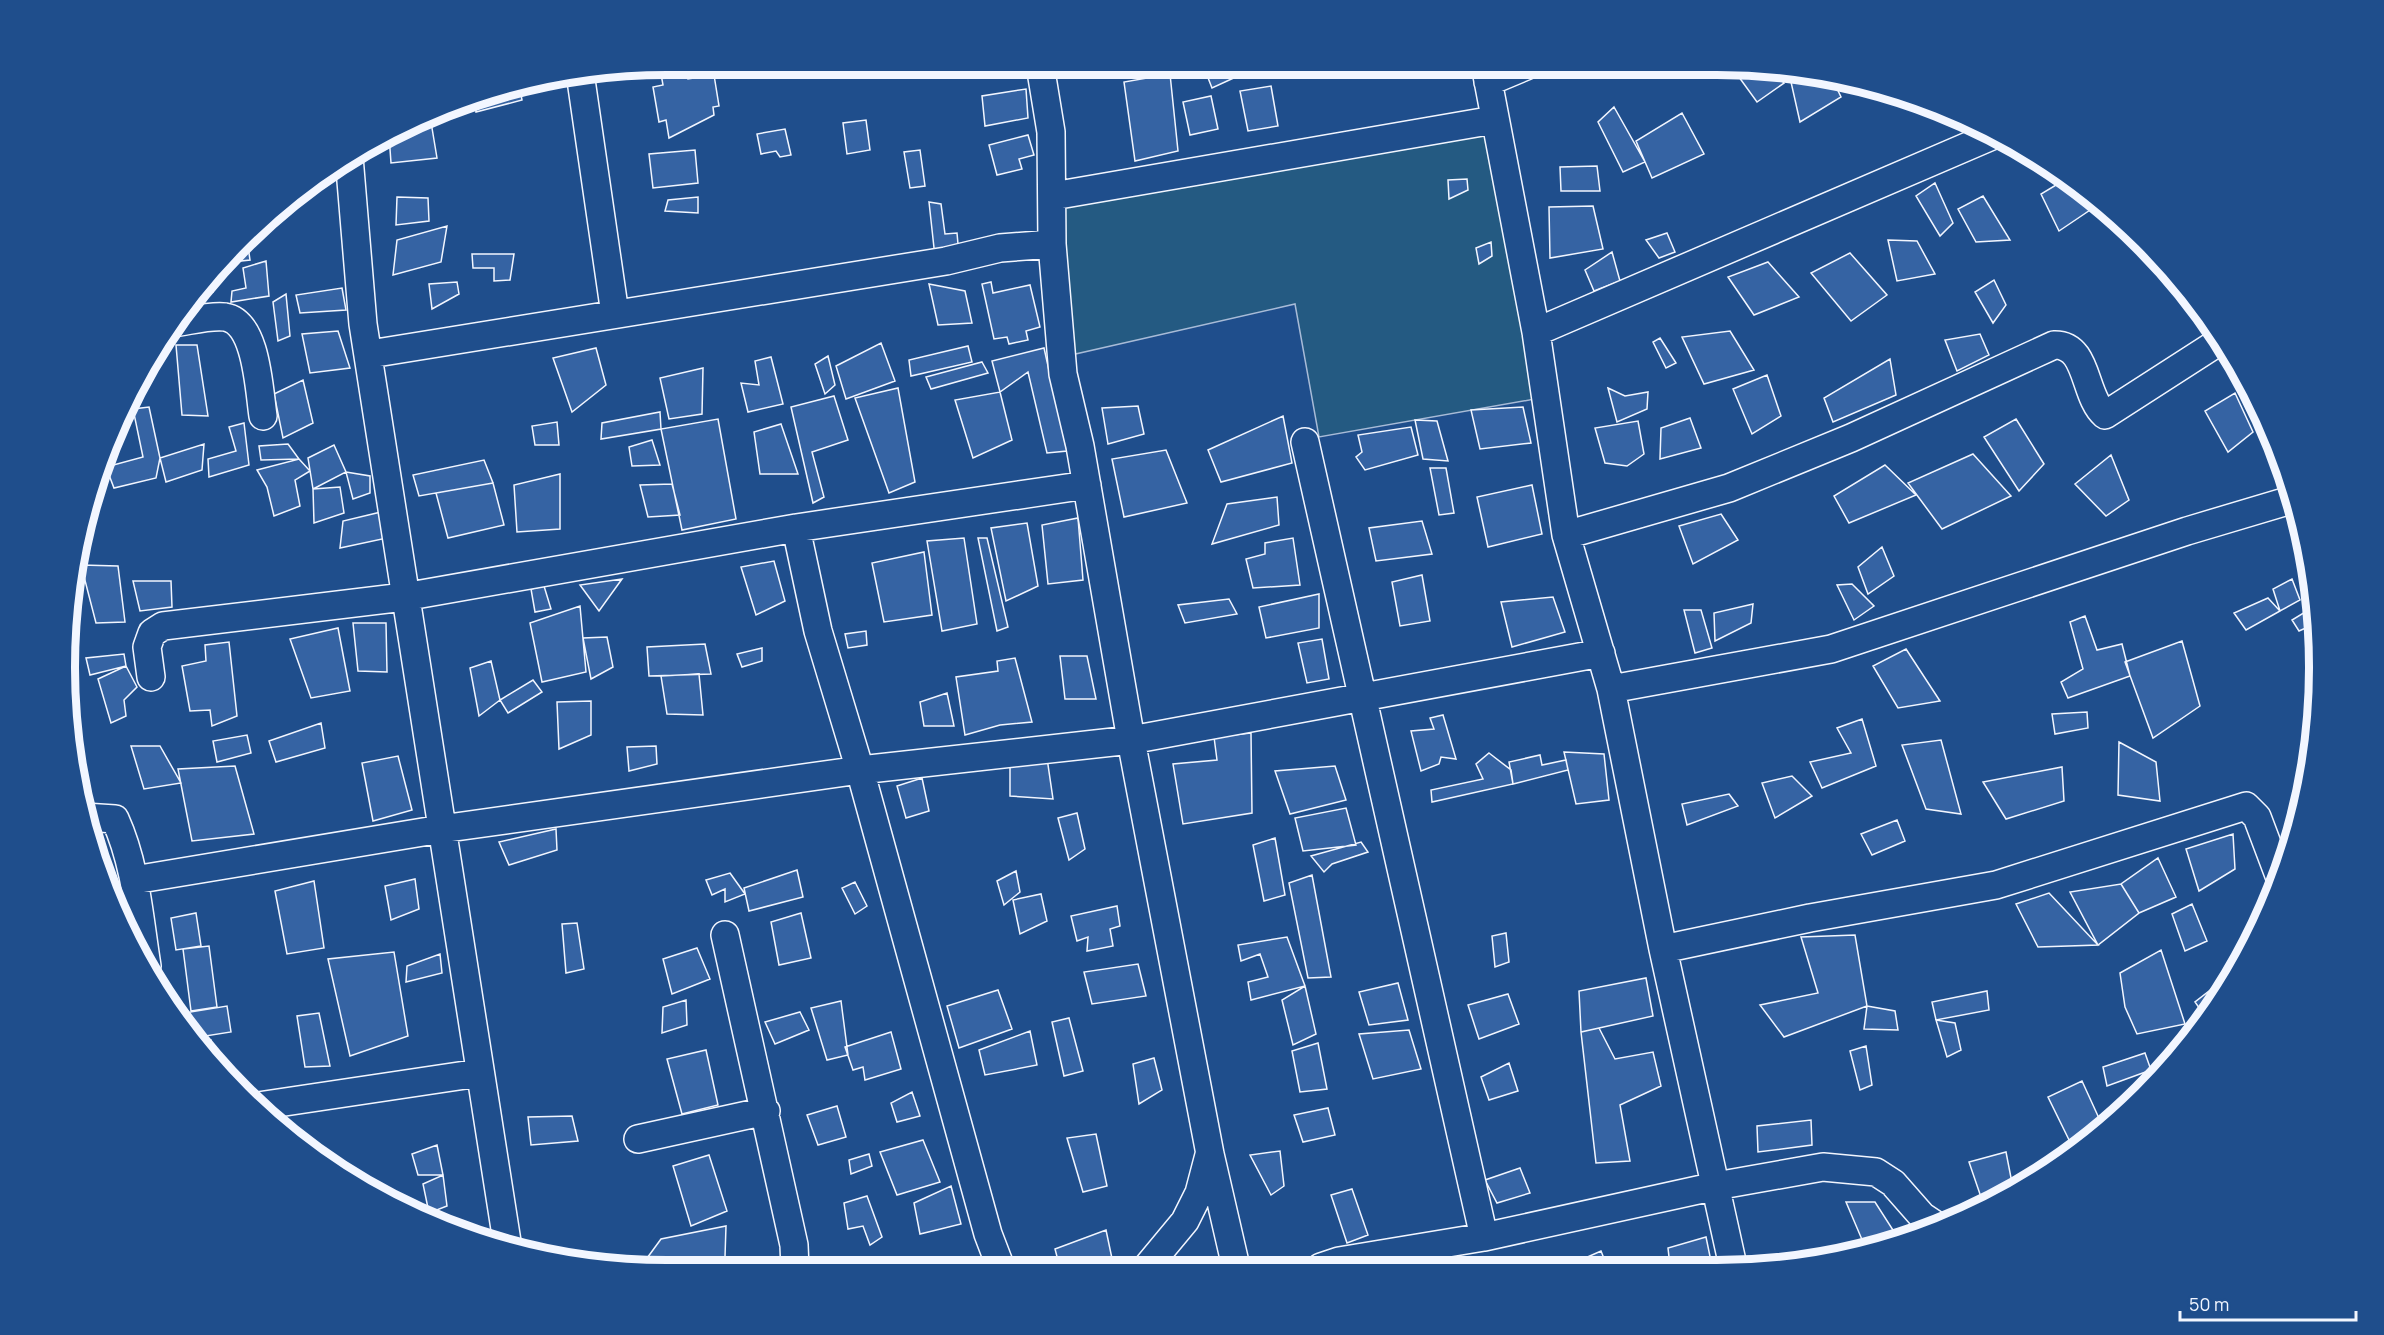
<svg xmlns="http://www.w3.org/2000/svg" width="2384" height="1335" font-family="Manrope,sans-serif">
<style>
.green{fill:#245a82;stroke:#a8bbd7;stroke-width:1.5}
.building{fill:#3563a3;stroke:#f2f6ff;stroke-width:1.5}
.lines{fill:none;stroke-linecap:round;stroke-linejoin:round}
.minor-casing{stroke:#f2f6ff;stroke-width:30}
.minor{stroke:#1f4e8c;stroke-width:27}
.rim{fill:none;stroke:#f2f6ff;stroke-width:8}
</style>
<rect width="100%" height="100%" fill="#1f4e8c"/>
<path class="green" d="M 1487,128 L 1535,399 L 1319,437 L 1295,304 L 1071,355 L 1061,202 Z"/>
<path class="building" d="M 1203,65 L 1236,65 L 1238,76 L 1212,88 Z
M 1731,66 L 1772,69 L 1784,83 L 1757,102 Z
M 687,70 L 688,79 L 714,75 L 719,106 L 713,107 L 714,115 L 669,138 L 666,120 L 659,122 L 653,87 L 663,85 L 661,74 Z
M 1800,73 L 1832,78 L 1841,97 L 1800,122 L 1791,82 Z
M 1170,74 L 1178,151 L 1135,161 L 1124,82 Z
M 519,84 L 522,100 L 476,112 L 474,96 Z
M 1271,86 L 1278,126 L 1248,131 L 1240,91 Z
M 1026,89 L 1028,118 L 985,126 L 982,96 Z
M 1211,96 L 1218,129 L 1190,135 L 1183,102 Z
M 1614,107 L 1645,162 L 1623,172 L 1598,122 Z
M 1682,113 L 1704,154 L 1652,178 L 1636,141 Z
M 430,116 L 437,158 L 391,163 L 389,135 Z
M 866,120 L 870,150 L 847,154 L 843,123 Z
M 785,129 L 791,155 L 780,157 L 776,151 L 761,154 L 757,134 Z
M 1028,135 L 1034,155 L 1019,159 L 1022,169 L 997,175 L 989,145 Z
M 695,150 L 698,183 L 653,188 L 649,154 Z
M 920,150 L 925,186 L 910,188 L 904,152 Z
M 1597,166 L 1600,191 L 1561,191 L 1560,167 Z
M 1467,179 L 1468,190 L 1449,199 L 1448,180 Z
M 2066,179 L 2099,204 L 2059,231 L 2041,194 Z
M 1935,183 L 1953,223 L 1940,236 L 1916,196 Z
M 1983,196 L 2010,240 L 1976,242 L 1958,209 Z
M 397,197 L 428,198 L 429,221 L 396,225 Z
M 698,197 L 698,213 L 665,211 L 668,200 Z
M 929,202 L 941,204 L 945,234 L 957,233 L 959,255 L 935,257 Z
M 1593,206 L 1603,249 L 1550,258 L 1549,207 Z
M 447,226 L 441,262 L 393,275 L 397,240 Z
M 1667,233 L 1675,252 L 1659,258 L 1646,240 Z
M 247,239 L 250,260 L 222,263 Z
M 1888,240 L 1917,241 L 1935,274 L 1897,281 Z
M 1491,242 L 1492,256 L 1479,264 L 1476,248 Z
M 1612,252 L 1620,281 L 1594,291 L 1585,270 Z
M 1850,253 L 1887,295 L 1851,321 L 1811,273 Z
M 472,254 L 514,254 L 510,280 L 494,281 L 494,268 L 473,268 Z
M 266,261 L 269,296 L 231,302 L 232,291 L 246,288 L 243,268 Z
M 1768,262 L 1799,297 L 1754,315 L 1728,277 Z
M 209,276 L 213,292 L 195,295 Z
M 1994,280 L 2006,305 L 1993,323 L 1975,292 Z
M 457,282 L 459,294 L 432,309 L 429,284 Z
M 991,282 L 993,293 L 1030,285 L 1040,327 L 1026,331 L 1028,340 L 1009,344 L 1007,337 L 994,339 L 982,284 Z
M 929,284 L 965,291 L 972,323 L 938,325 Z
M 342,288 L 346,310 L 300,313 L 296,295 Z
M 286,294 L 290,336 L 278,341 L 273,302 Z
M 338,331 L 350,368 L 310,373 L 302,334 Z
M 1730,331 L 1754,370 L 1704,384 L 1682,337 Z
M 1980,334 L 1989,355 L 1957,371 L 1945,340 Z
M 1660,338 L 1676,363 L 1666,368 L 1653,342 Z
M 881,343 L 895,381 L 846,399 L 836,366 Z
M 176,345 L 197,345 L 208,416 L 182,415 Z
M 968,346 L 972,362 L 911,376 L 909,360 Z
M 596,348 L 606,385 L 572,412 L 553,358 Z
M 1044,348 L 1067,451 L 1047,453 L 1028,372 L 1000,392 L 992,361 Z
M 828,356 L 835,385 L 825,394 L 815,364 Z
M 771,357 L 783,404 L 748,412 L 741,383 L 759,385 L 755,361 Z
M 1890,359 L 1896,395 L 1833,422 L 1824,398 Z
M 982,362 L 988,373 L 931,389 L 926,377 Z
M 703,368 L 702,414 L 669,419 L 660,378 Z
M 1767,375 L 1781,416 L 1752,434 L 1733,389 Z
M 303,380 L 313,423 L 283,438 L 274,394 Z
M 898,388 L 915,482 L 889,493 L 855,398 Z
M 1608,388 L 1625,396 L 1648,392 L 1647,409 L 1617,422 Z
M 1000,392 L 1012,440 L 973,458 L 955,400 Z
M 2235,393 L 2253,432 L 2228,452 L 2205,411 Z
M 834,396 L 848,440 L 812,452 L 824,497 L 813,503 L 791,407 Z
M 1138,406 L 1144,434 L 1108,444 L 1102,408 Z
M 149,407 L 160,458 L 156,478 L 114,488 L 106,467 L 143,457 L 133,409 Z
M 1523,407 L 1531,443 L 1480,449 L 1471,410 Z
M 660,412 L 661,429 L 601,439 L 602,423 Z
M 1283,416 L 1292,463 L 1221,482 L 1208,450 Z
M 1690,418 L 1701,448 L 1660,459 L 1661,428 Z
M 718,419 L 736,519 L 682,530 L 661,429 Z
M 2016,419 L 2044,464 L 2019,491 L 1984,437 Z
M 1415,420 L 1437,421 L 1448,461 L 1423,459 Z
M 1638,421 L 1644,454 L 1627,466 L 1605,463 L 1595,428 Z
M 557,422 L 559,445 L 535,445 L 532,426 Z
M 244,423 L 249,465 L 209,477 L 208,459 L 236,451 L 229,427 Z
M 781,424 L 798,474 L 760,474 L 754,432 Z
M 1411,427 L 1418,455 L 1365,470 L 1356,457 L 1362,452 L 1358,435 Z
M 652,440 L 660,465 L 632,466 L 629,447 Z
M 204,444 L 202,470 L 166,482 L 160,458 Z
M 288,444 L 299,459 L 261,460 L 259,446 Z
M 334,445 L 346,472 L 313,489 L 308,458 Z
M 1166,450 L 1187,503 L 1124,517 L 1112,459 Z
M 1973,454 L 2011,496 L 1942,529 L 1908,483 Z
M 2111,455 L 2129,500 L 2106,516 L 2075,484 Z
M 299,459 L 310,471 L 295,480 L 300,506 L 274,516 L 267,487 L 257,470 Z
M 484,460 L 493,483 L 419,496 L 413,475 Z
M 1885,465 L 1916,495 L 1849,523 L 1834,496 Z
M 1430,468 L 1446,468 L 1454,513 L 1439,515 Z
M 346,472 L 370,476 L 370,493 L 353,499 Z
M 560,474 L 560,529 L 517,532 L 514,485 Z
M 493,483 L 504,525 L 448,538 L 436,493 Z
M 672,484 L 680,515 L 648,517 L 640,485 Z
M 1532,485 L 1542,534 L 1488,547 L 1477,497 Z
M 340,487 L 344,513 L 314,523 L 313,489 Z
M 1277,497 L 1279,525 L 1212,544 L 1227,504 Z
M 381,512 L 387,538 L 340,548 L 343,521 Z
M 1721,514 L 1738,540 L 1693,564 L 1679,526 Z
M 1078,518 L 1083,580 L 1048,584 L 1042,525 Z
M 1422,521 L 1432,554 L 1376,561 L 1369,528 Z
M 1027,523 L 1038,586 L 1006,601 L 991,528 Z
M 964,538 L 977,624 L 942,631 L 927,541 Z
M 978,538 L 987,538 L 1008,627 L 997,631 Z
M 1293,538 L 1300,585 L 1253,588 L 1246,559 L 1265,554 L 1265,543 Z
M 1882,547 L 1894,576 L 1868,594 L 1858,567 Z
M 924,552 L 932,615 L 884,622 L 872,563 Z
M 774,561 L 785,601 L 756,615 L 741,567 Z
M 81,565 L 118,566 L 125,622 L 96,623 Z
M 1422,575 L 1430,621 L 1400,626 L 1392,582 Z
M 622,579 L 599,611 L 580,585 Z
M 2292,579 L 2300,600 L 2280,611 L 2273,589 Z
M 133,581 L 171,581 L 172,607 L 140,611 Z
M 1852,584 L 1874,606 L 1854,620 L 1837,585 Z
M 544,586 L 551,609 L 535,612 L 531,589 Z
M 1319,594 L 1319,628 L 1266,638 L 1259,607 Z
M 1553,597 L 1565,632 L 1512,647 L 1501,602 Z
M 2268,598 L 2280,611 L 2246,630 L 2234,613 Z
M 1229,599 L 1237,614 L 1185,623 L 1178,605 Z
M 1753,604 L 1751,623 L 1715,641 L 1714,613 Z
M 580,606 L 586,672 L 542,682 L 530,623 Z
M 2315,606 L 2317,623 L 2299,631 L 2292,620 Z
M 1684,610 L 1701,610 L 1712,648 L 1695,653 Z
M 2085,616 L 2097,650 L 2122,644 L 2130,676 L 2068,698 L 2061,682 L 2083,669 L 2070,622 Z
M 353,623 L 386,623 L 387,672 L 358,671 Z
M 338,628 L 350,691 L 311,698 L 290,639 Z
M 866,631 L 867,645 L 848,648 L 845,634 Z
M 607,637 L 613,667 L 591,679 L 583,638 Z
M 1322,639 L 1329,679 L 1307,683 L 1298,643 Z
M 2182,641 L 2200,706 L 2153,738 L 2125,662 Z
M 229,642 L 237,716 L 212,726 L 210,710 L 190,711 L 182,666 L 206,661 L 205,645 Z
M 705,644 L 711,674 L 649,676 L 647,647 Z
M 762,648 L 762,661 L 742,667 L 737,654 Z
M 1906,649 L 1940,701 L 1898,708 L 1873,666 Z
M 124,654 L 126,666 L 90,675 L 86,658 Z
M 1060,656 L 1087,656 L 1096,699 L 1065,699 Z
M 1015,658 L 1032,722 L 1000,725 L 965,735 L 956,677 L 998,671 L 997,661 Z
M 491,661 L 500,700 L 479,716 L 470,668 Z
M 126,666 L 137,687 L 124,700 L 126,716 L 111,723 L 98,679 Z
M 699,674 L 703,715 L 667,714 L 661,676 Z
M 533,680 L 542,692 L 508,713 L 500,700 Z
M 947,693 L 954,726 L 924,726 L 920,702 Z
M 591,701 L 591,735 L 559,749 L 557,702 Z
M 2087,712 L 2088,728 L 2055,734 L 2052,714 Z
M 1443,715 L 1456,759 L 1441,757 L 1439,764 L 1421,771 L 1411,731 L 1434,729 L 1430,718 Z
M 1862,719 L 1876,766 L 1822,788 L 1810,762 L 1851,753 L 1837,728 Z
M 321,723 L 325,748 L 276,762 L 269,741 Z
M 1251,733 L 1252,813 L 1183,824 L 1173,764 L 1217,760 L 1214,737 Z
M 247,735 L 251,753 L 217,762 L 213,741 Z
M 1941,740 L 1961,814 L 1926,809 L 1902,745 Z
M 2119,742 L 2156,762 L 2160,801 L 2118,795 Z
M 131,746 L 160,746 L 181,783 L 144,789 Z
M 656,746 L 657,764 L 629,771 L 627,747 Z
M 1564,752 L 1604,754 L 1609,800 L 1576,804 Z
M 1489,753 L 1511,770 L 1513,784 L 1432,802 L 1431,790 L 1483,779 L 1476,764 Z
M 1540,755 L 1542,765 L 1566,760 L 1568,770 L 1513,784 L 1509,762 Z
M 398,756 L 412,810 L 373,821 L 362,763 Z
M 1047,758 L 1053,799 L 1010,796 L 1010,762 Z
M 235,766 L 254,834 L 192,841 L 178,769 Z
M 1335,766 L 1346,800 L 1290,814 L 1275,771 Z
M 2062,767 L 2064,801 L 2006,819 L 1983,782 Z
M 1792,776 L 1812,796 L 1775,818 L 1762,783 Z
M 922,778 L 929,811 L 906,818 L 897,786 Z
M 1729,794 L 1738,806 L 1687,825 L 1682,804 Z
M 1346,808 L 1356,845 L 1303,851 L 1295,818 Z
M 1077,813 L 1085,849 L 1069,860 L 1058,818 Z
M 1897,820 L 1905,841 L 1872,855 L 1861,834 Z
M 556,829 L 557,850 L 509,865 L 499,842 Z
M 2233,834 L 2235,869 L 2199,891 L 2186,849 Z
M 1275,838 L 1285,895 L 1264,901 L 1253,845 Z
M 1361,842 L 1368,852 L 1332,864 L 1324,872 L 1311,856 Z
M 2158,858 L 2176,897 L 2139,913 L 2121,884 Z
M 797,870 L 803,897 L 749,911 L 744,888 Z
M 1016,871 L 1020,892 L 1004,905 L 997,881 Z
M 730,873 L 745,894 L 725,902 L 725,889 L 712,895 L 706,880 Z
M 1312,875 L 1331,977 L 1308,978 L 1289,883 Z
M 415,879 L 419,909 L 391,920 L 385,886 Z
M 314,881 L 324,948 L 287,954 L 275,891 Z
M 855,882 L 867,906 L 855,914 L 842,888 Z
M 2121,884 L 2139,913 L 2098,945 L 2070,892 Z
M 2049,893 L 2098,945 L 2038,947 L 2016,904 Z
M 1041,894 L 1047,921 L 1020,934 L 1013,900 Z
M 2192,904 L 2207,941 L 2185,951 L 2172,914 Z
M 1117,906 L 1120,926 L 1110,929 L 1113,946 L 1087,951 L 1088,937 L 1077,941 L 1071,916 Z
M 196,913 L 201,946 L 176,950 L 171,918 Z
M 801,913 L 811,958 L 779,965 L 771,922 Z
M 577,923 L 584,969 L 566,973 L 562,924 Z
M 1506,933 L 1509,962 L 1495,967 L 1492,936 Z
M 1855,935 L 1867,1006 L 1784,1037 L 1760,1005 L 1818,993 L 1801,937 Z
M 1287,937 L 1305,986 L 1251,1000 L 1248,982 L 1268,977 L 1260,954 L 1241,961 L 1238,945 Z
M 209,946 L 217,1007 L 191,1011 L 183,949 Z
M 697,948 L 710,979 L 672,994 L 663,959 Z
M 2161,950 L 2185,1024 L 2137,1034 L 2125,1007 L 2120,973 Z
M 394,952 L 408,1036 L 350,1056 L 328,959 Z
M 440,954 L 442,973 L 406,982 L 407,966 Z
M 1138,964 L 1146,996 L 1092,1004 L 1084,972 Z
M 1646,978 L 1653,1016 L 1581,1032 L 1579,991 Z
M 2222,981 L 2224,988 L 2204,1015 L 2195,1002 Z
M 1398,983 L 1408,1020 L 1369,1025 L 1359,992 Z
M 1305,986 L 1316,1034 L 1293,1045 L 1282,1000 Z
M 998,990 L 1012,1029 L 959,1048 L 947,1006 Z
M 1987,991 L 1989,1010 L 1936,1020 L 1932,1002 Z
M 1508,994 L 1519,1024 L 1479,1039 L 1468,1005 Z
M 686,1000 L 687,1025 L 662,1033 L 663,1007 Z
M 841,1001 L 848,1055 L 827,1060 L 811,1008 Z
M 227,1006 L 231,1032 L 193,1038 L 179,1019 L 178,1014 Z
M 1867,1006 L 1895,1011 L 1898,1030 L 1864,1029 Z
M 800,1012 L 809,1030 L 775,1044 L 765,1022 Z
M 319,1013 L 330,1066 L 305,1067 L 297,1016 Z
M 1069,1018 L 1083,1071 L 1064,1076 L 1052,1022 Z
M 1936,1020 L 1955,1023 L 1961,1050 L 1947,1057 Z
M 1599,1028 L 1615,1059 L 1653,1052 L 1661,1086 L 1620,1105 L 1630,1161 L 1596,1163 L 1581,1032 Z
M 1409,1030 L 1421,1069 L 1373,1079 L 1359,1034 Z
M 1030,1031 L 1037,1065 L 985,1075 L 979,1050 Z
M 891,1032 L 901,1069 L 865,1080 L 863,1067 L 853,1070 L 845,1047 Z
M 2186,1037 L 2175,1052 L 2174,1043 Z
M 211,1040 L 214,1058 L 209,1058 L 197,1042 Z
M 1318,1043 L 1327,1089 L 1300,1092 L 1292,1051 Z
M 1866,1046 L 1872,1085 L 1860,1090 L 1850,1051 Z
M 706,1050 L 718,1105 L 682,1114 L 667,1059 Z
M 2145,1053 L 2151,1070 L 2107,1086 L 2103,1067 Z
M 1154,1058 L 1162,1090 L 1139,1104 L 1133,1064 Z
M 1509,1063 L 1518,1091 L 1489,1100 L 1481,1077 Z
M 2082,1081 L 2103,1127 L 2073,1148 L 2048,1097 Z
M 2142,1085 L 2143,1094 L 2121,1112 L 2119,1104 Z
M 912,1092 L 920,1116 L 897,1122 L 891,1103 Z
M 837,1106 L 846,1137 L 818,1145 L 807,1115 Z
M 1328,1108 L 1335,1135 L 1303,1142 L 1294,1115 Z
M 572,1116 L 578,1141 L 531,1145 L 528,1117 Z
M 1811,1120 L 1812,1145 L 1758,1152 L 1757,1126 Z
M 1096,1134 L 1107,1186 L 1083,1192 L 1067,1138 Z
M 923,1140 L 940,1182 L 897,1195 L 880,1152 Z
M 437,1145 L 443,1175 L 418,1175 L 412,1154 Z
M 1280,1151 L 1284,1186 L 1271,1195 L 1250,1155 Z
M 2006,1152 L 2013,1188 L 1983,1203 L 1969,1162 Z
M 869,1154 L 872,1166 L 851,1174 L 849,1160 Z
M 709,1155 L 727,1211 L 691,1226 L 673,1166 Z
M 1520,1168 L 1530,1193 L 1497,1203 L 1485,1180 Z
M 443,1175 L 447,1206 L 429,1213 L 423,1184 Z
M 951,1186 L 961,1224 L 920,1234 L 914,1203 Z
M 1352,1189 L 1368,1235 L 1347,1243 L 1331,1195 Z
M 867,1196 L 882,1237 L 870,1245 L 863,1226 L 848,1229 L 844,1203 Z
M 1846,1202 L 1875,1202 L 1900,1241 L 1866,1249 Z
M 726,1226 L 725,1257 L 699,1262 L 697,1269 L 643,1269 L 642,1265 L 661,1239 Z
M 1106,1230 L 1114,1268 L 1060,1268 L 1055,1249 Z
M 1706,1237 L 1712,1266 L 1670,1266 L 1668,1248 Z
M 1601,1251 L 1607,1266 L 1567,1266 Z
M 868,1259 L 873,1268 L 847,1269 L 846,1267 Z"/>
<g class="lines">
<defs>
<path id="minor" d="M 1040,65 L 1051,132 L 1052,244 L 1063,374 L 1080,446 L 1131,740 L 1210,1154 L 1236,1267
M 1485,65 L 1536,332 L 1566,535 L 1611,689 L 1663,949 L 1733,1266
M 580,73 L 615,314
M 1488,82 L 1526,66
M 349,157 L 363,324 L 508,1248
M 1053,196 L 1494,120
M 173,323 C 189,321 210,315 225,317 C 257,322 259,390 263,416
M 1536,332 L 1994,135
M 370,354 L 946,261 L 1000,248 L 1052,244
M 1305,442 L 1484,1237
M 796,528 L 818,631 L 860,770 L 988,1234 L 1001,1268
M 1566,535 L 1729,488 L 1851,438 L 2054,345 C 2089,344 2083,396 2105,415 L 2220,341
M 151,677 L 147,647 L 152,633 L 163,626 L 404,597 L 796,528 L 1087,485
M 1611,689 L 1831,649 L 2187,531 L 2294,499
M 84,817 L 115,819 C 136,865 139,916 147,966
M 134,880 L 441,829 L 860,770 L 1131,740 L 1601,653
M 725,935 L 794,1245 L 795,1269
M 1663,949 L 1810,918 L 1996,885 L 2246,806 L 2257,817 L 2280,878
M 258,1106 L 479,1073
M 638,1139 L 766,1111
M 1321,1267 L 1339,1261 L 1484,1237 L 1716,1186 L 1823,1167 L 1876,1172 L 1893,1183 L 1922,1216 L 1937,1226
M 1146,1268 L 1185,1221 L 1199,1193 L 1209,1155"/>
</defs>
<use href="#minor" class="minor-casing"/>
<use href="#minor" class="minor"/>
</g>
<path d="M0 0H2384V1335H0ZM667 75H1717A592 592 0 0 1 2309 667V668A592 592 0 0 1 1717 1260H667A592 592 0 0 1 75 668V667A592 592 0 0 1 667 75Z" fill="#1f4e8c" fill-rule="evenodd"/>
<path class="rim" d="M667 75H1717A592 592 0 0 1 2309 667V668A592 592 0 0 1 1717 1260H667A592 592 0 0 1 75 668V667A592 592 0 0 1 667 75Z"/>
<path d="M2180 1311v9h176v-9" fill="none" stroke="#f2f6ff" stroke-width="3"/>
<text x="2189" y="1311" font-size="18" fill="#f2f6ff" stroke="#1f4e8c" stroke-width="4.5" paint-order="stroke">50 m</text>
</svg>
